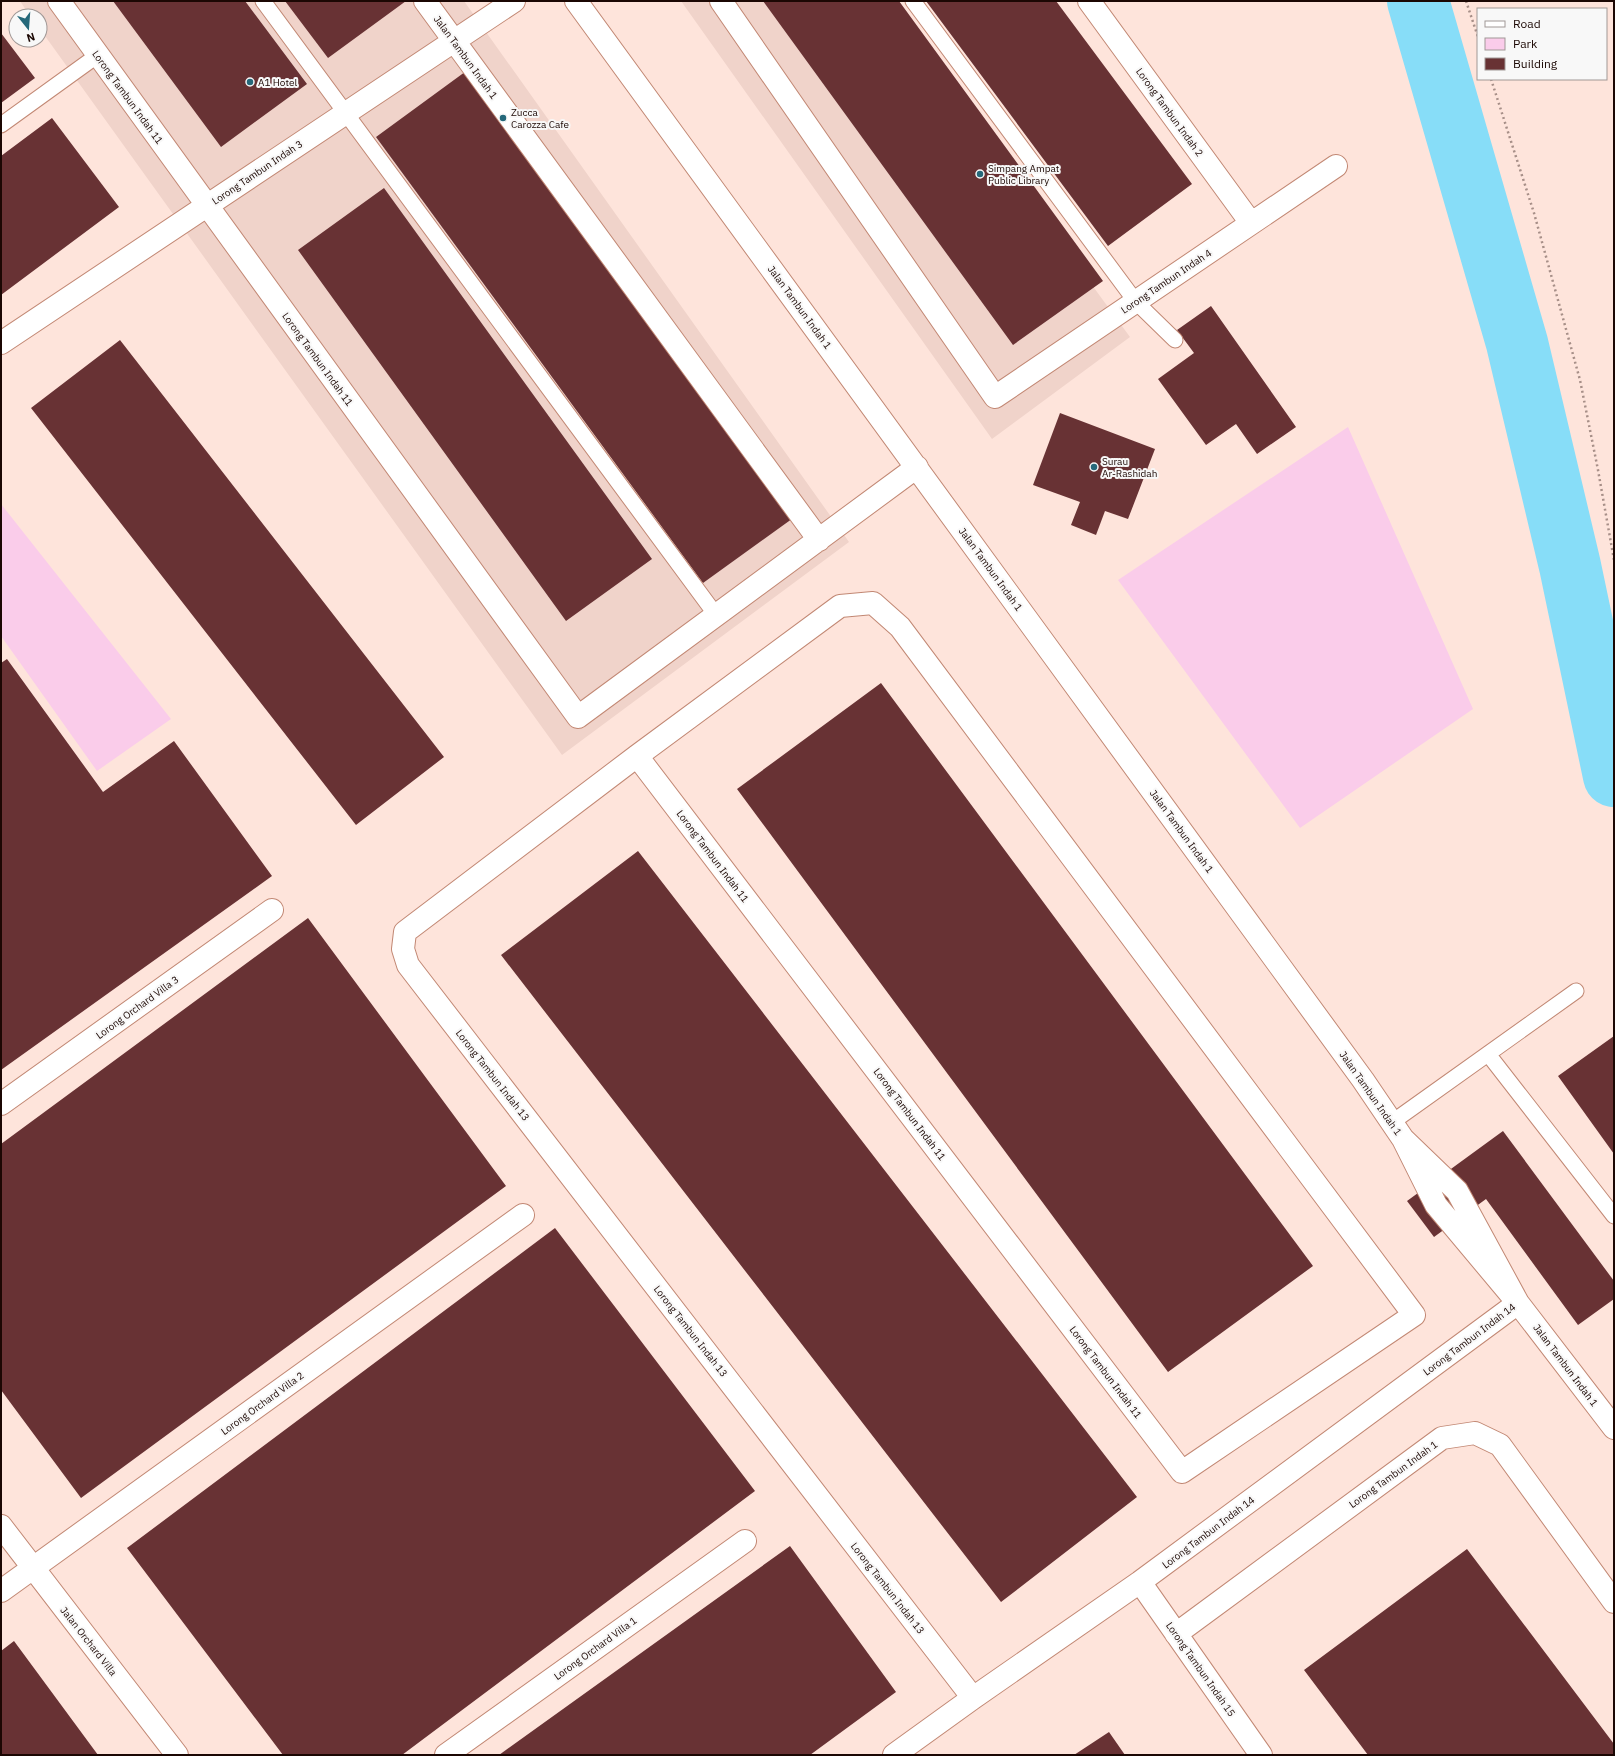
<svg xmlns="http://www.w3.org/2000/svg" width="1615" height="1756" font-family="'IBM Plex Sans',sans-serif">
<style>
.built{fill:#f0d3ca}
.green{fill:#faccea}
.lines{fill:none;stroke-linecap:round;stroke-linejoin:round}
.river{stroke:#87ddf8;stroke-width:62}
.building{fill:#683234}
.lane-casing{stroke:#c28874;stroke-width:17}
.street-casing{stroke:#c28874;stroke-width:24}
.path{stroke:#a78f88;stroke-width:2.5;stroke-dasharray:2 3;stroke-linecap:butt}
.lane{stroke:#fff;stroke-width:15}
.street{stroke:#fff;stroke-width:22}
.poi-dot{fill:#25687a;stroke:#f8f8f8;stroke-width:1.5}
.labels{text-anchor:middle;stroke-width:4;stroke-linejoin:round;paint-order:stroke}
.street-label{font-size:10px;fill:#1b0703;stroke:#f8f8f8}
.poi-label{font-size:10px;fill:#1b0703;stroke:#f8f8f8;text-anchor:start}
</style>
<rect width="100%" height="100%" fill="#fee4db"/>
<path class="built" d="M 20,1 L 464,1 L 849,542 L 562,755 L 40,29 L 40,16 L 30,16 Z
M 681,1 L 884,1 L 1130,337 L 992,439 Z"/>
<path class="green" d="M 1348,427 L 1473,709 L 1300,828 L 1118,580 Z
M 1,504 L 171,719 L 97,771 L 1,636 Z"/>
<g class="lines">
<path class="river" d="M 1418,1 L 1517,343 L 1570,566 L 1614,776"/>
</g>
<path class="building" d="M 113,1 L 245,1 L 307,84 L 221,147 Z
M 285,1 L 406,1 L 328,58 Z
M 763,1 L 899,1 L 1103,281 L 1013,345 Z
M 926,1 L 1056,1 L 1192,184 L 1108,246 Z
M 1,33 L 35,78 L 1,103 Z
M 469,69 L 796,516 L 703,583 L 376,137 Z
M 52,118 L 119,207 L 1,295 L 1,156 Z
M 384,188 L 652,559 L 566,621 L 298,250 Z
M 1211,306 L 1296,427 L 1257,454 L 1236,424 L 1206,445 L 1158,379 L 1194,353 L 1177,330 Z
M 120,340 L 444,757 L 356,825 L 31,408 Z
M 1060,413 L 1155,449 L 1128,519 L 1105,511 L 1096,535 L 1071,525 L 1080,502 L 1033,485 Z
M 7,659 L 103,792 L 174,741 L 272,876 L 1,1070 L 1,663 Z
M 881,683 L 1313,1266 L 1168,1372 L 737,789 Z
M 638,851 L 1137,1497 L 1001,1602 L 501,955 Z
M 308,918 L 506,1186 L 81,1498 L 1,1390 L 1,1144 Z
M 1614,1036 L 1614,1154 L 1558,1076 Z
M 1503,1131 L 1614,1281 L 1614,1299 L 1578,1325 L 1486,1199 L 1434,1237 L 1407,1201 Z
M 555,1228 L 755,1491 L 402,1755 L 283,1755 L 127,1548 Z
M 790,1546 L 896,1692 L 810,1755 L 499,1755 Z
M 1467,1549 L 1614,1744 L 1614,1755 L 1368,1755 L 1304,1670 Z
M 14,1641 L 98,1755 L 1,1755 L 1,1651 Z
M 1109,1732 L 1125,1755 L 1074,1755 Z"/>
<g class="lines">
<defs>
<path id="lane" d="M 263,1 L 716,615
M 913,1 L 1136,302 L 1175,340
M 1,125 L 98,55
M 1488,1054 L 1614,1216
M 1391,1123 L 1576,991"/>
<path id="street" d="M 59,1 L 578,717 L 917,467
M 425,1 L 819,540
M 576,1 L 1363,1080 L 1403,1139
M 721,1 L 995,397 L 1336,166
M 1089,1 L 1251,223
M 1,343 L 514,1
M 637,756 L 1182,1472 L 1414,1315 L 900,627 L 873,603 L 840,606 L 637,756 L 405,932 L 403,949 L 408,965 L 973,1698
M 1,1104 L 272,910
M 1403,1139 L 1457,1191 L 1518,1303 L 1436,1205 Z
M 1,1526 L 177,1755
M 1140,1582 L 1261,1755
M 1,1591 L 523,1215
M 1176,1634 L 1442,1438 L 1475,1433 L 1500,1445 L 1614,1602
M 446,1755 L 745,1541
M 894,1755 L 973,1698 L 1140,1582 L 1518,1303 L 1614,1428"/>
</defs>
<use href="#lane" class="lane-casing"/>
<use href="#street" class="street-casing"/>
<path class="path" d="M 1466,1 L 1478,37
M 1491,79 L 1534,213 L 1580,380 L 1598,470 L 1614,560"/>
<use href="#lane" class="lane"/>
<use href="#street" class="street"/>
</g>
<g class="poi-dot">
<circle cx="250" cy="82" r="4"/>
<circle cx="503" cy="118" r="4"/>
<circle cx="980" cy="174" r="4"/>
<circle cx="1094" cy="467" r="4"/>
</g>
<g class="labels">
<g class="street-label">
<text transform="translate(466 57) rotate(54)" y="4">Jalan Tambun Indah 1</text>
<text transform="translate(128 97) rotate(54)" y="4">Lorong Tambun Indah 11</text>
<text transform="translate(1170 112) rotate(54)" y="4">Lorong Tambun Indah 2</text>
<text transform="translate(257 172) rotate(-34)" y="4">Lorong Tambun Indah 3</text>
<text transform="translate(1166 281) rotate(-34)" y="4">Lorong Tambun Indah 4</text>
<text transform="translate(800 307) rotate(54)" y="4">Jalan Tambun Indah 1</text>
<text transform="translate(318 359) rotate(54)" y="4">Lorong Tambun Indah 11</text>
<text transform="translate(991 569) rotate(54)" y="4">Jalan Tambun Indah 1</text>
<text transform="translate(1182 831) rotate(54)" y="4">Jalan Tambun Indah 1</text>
<text transform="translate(713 856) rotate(53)" y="4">Lorong Tambun Indah 11</text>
<text transform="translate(137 1007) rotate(-36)" y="4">Lorong Orchard Villa 3</text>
<text transform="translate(493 1075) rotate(52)" y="4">Lorong Tambun Indah 13</text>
<text transform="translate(1371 1093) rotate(55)" y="4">Jalan Tambun Indah 1</text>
<text transform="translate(910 1114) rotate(53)" y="4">Lorong Tambun Indah 11</text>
<text transform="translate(691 1331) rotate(52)" y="4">Lorong Tambun Indah 13</text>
<text transform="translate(1469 1339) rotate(-37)" y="4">Lorong Tambun Indah 14</text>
<text transform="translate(1566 1365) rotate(53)" y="4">Jalan Tambun Indah 1</text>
<text transform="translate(1106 1372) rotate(53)" y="4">Lorong Tambun Indah 11</text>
<text transform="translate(262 1403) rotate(-36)" y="4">Lorong Orchard Villa 2</text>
<text transform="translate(1393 1474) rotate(-36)" y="4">Lorong Tambun Indah 1</text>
<text transform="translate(1208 1532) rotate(-37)" y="4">Lorong Tambun Indah 14</text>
<text transform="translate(888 1588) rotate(52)" y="4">Lorong Tambun Indah 13</text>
<text transform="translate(89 1641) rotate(52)" y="4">Jalan Orchard Villa</text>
<text transform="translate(595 1648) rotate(-36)" y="4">Lorong Orchard Villa 1</text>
<text transform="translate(1201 1669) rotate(55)" y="4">Lorong Tambun Indah 15</text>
</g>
<g class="poi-label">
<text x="258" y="86">A1 Hotel</text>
<text x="511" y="116">Zucca<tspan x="511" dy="12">Carozza Cafe</tspan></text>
<text x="988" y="172">Simpang Ampat<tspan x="988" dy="12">Public Library</tspan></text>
<text x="1102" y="465">Surau<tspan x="1102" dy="12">Ar-Rashidah</tspan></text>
</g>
</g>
<rect width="1615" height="1756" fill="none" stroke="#1b0703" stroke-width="4"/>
<rect x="1477" y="8" width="130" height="72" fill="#f8f8f8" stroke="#a09896"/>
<rect x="1485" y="21" width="20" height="6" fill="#ffffff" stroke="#a09896"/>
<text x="1513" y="28" font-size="12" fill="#1b0703">Road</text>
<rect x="1485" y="38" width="20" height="12" fill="#faccea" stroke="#a09896"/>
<text x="1513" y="48" font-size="12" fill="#1b0703">Park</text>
<rect x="1485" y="58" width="20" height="12" fill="#683234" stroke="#a09896"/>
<text x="1513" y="68" font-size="12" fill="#1b0703">Building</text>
<g transform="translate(28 28) rotate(163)"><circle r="19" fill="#f8f8f8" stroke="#a09896"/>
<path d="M0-3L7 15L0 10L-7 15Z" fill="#25687a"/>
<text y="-6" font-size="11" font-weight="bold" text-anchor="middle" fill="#1b0703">N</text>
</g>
</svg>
